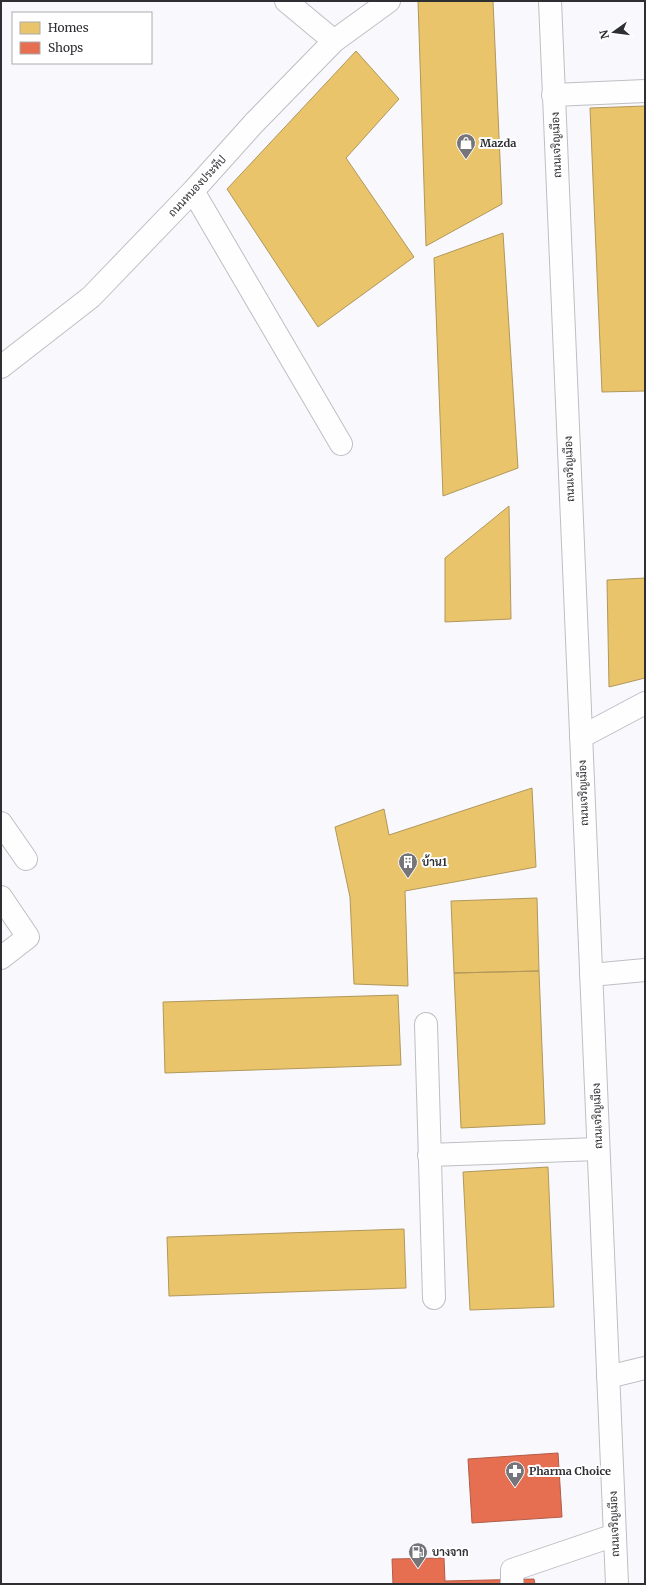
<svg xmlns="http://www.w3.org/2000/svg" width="646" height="1585" font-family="Merriweather,Sarabun,serif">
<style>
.homes{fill:#e9c46a;stroke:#b1975a}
.shops{fill:#e76f51;stroke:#b05c48}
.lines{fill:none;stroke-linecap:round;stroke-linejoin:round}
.minor-casing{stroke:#bebfc3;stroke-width:24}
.major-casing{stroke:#bebfc3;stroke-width:24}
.minor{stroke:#fefeff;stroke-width:22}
.major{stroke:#fefeff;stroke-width:22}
.labels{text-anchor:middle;stroke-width:4;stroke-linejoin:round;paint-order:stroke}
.poi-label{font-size:11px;font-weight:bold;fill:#2e2f33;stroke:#fff;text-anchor:start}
.street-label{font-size:11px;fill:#2e2f33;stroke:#fff}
</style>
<rect width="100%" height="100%" fill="#f8f8fd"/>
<path class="homes" d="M 418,1 L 493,1 L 502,204 L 426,246 Z
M 356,51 L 399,99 L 346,158 L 414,257 L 318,327 L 227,189 Z
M 645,106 L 645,391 L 602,392 L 590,108 Z
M 503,233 L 518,468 L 443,496 L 434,258 Z
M 509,506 L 511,619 L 445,622 L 445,558 Z
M 645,578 L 645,678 L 609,687 L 607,580 Z
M 532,788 L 536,867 L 405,891 L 408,986 L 354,984 L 350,897 L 335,827 L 384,809 L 389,835 Z
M 537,898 L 539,971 L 454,973 L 451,901 Z
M 539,971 L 545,1124 L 461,1128 L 454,973 Z
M 398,995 L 401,1065 L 165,1073 L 163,1002 Z
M 548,1167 L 554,1307 L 470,1310 L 463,1172 Z
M 404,1229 L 406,1288 L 169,1296 L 167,1237 Z"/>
<path class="shops" d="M 558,1453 L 562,1517 L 472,1523 L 468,1459 Z
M 444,1558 L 445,1581 L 534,1579 L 535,1584 L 393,1584 L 392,1559 Z"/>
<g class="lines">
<defs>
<path id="minor" d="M 286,1 L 334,41
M 553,95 L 645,91
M 193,191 L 341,444
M 1,367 L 91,297 L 193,191 L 254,123 L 334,41 L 389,1
M 581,737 L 645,703
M 1,823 L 26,859
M 1,897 L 28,937 L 1,958
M 591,975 L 645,970
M 426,1024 L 434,1298
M 429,1155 L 598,1149
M 608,1377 L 645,1368
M 512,1584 L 512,1570 L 615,1535"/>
<path id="major" d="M 550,1 L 617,1584"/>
</defs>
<use href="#minor" class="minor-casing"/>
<use href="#major" class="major-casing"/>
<use href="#minor" class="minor"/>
<use href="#major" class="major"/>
</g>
<defs>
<symbol id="shop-pin" viewBox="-11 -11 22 30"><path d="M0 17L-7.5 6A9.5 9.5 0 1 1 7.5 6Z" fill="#75757a" stroke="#fff"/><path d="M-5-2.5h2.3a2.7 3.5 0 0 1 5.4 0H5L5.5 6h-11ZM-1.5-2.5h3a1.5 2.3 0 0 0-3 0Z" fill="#fff"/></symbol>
<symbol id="building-pin" viewBox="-11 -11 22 30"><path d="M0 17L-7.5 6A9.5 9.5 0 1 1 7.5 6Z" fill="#75757a" stroke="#fff"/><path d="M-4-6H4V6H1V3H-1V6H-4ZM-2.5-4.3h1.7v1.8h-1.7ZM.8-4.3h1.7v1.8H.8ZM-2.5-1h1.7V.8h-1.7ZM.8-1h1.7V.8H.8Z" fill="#fff"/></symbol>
<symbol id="pharmacy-pin" viewBox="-11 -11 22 30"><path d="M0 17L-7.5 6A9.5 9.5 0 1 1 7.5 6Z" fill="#75757a" stroke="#fff"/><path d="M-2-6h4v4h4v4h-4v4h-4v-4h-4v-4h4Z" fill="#fff"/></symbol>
<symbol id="fuel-pin" viewBox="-11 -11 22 30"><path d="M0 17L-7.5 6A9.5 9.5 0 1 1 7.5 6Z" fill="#75757a" stroke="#fff"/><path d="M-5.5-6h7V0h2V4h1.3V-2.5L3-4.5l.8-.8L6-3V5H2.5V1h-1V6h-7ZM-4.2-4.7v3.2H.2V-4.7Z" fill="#fff"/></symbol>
</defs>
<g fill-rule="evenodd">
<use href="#shop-pin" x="455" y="132" width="22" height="30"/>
<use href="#building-pin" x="397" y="851" width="22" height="30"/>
<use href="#pharmacy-pin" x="504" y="1460" width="22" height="30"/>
<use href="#fuel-pin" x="407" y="1541" width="22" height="30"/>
</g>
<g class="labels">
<g class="poi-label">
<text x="480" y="147">Mazda</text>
<text x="422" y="866">บ้าน1</text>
<text x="529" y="1475">Pharma Choice</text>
<text x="432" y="1556">บางจาก</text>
</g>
<g class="street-label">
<text transform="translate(556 145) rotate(-92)" y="4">ถนนเจริญเมือง</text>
<text transform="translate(197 186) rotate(-47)" y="4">ถนนหนองประทีป</text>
<text transform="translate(569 469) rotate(-92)" y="4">ถนนเจริญเมือง</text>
<text transform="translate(583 793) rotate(-92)" y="4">ถนนเจริญเมือง</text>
<text transform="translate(597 1116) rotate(-92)" y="4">ถนนเจริญเมือง</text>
<text transform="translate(614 1524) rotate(-92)" y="4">ถนนเจริญเมือง</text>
</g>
</g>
<rect width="646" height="1585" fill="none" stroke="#2e2f33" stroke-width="4"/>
<rect x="12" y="12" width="140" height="52" fill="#ffffff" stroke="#abacad"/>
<rect x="20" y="22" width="20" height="12" fill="#e9c46a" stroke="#abacad"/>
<text x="48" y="32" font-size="12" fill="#2e2f33">Homes</text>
<rect x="20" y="42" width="20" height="12" fill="#e76f51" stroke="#abacad"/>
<text x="48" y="52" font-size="12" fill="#2e2f33">Shops</text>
<g transform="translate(614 32) rotate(256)" stroke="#ffffff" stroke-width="3" paint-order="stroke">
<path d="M0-3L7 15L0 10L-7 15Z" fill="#2e2f33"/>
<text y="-6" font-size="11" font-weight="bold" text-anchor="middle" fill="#2e2f33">N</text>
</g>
</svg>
